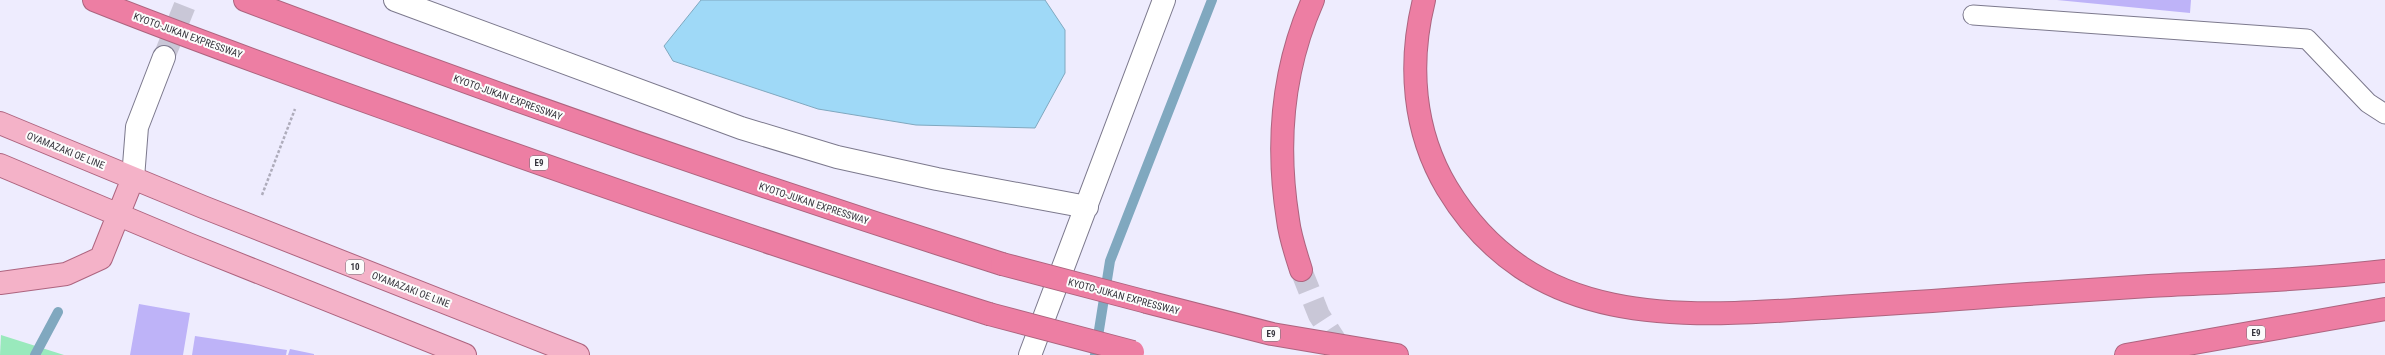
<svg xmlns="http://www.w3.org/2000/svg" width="2385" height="355" font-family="'Roboto Condensed',sans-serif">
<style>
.green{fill:#99e9bc}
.water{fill:#9fd9f7;stroke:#80a8bf}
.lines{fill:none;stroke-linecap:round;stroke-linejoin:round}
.stream{stroke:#80a8bf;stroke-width:10}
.building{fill:#beb3f8}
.minor-tunnel{stroke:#c9c7d7;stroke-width:22;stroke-dasharray:22 11;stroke-linecap:butt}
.motorway-tunnel{stroke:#c9c7d7;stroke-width:22;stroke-dasharray:22 11;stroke-linecap:butt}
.service-casing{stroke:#7c798d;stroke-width:21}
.minor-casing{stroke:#7c798d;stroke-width:24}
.primary-casing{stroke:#ad647f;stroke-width:24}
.motorway-casing{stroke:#ad647f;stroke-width:24}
.path{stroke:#aeacbb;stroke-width:2.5;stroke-dasharray:3 2;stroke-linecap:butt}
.service{stroke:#fff;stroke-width:19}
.minor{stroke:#fff;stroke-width:22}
.primary{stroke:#f4b2c8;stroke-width:22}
.motorway{stroke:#ed7ea3;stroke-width:22}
.motorway-bridge-casing{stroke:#ad647f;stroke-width:24;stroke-linecap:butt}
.motorway-bridge{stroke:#ed7ea3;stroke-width:22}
.labels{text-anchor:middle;stroke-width:4;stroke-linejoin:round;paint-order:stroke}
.shield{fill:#fcfcfc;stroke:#717176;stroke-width:1}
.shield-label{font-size:9px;font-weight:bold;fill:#36353d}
.street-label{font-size:10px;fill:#36353d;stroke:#fcfcfc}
</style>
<rect width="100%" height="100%" fill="#eeecfe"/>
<path class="green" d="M 1,335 L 64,355 L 0,355 Z"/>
<path class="water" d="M 701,0 L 1045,0 L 1065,30 L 1065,73 L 1035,128 L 916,125 L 818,109 L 673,61 L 664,46 Z"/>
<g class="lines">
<path class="stream" d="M 35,355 L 58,312
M 1095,355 L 1110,261 L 1212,0"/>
</g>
<path class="building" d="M 2057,0 L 2191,0 L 2190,13 Z
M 139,304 L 190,313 L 183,355 L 130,355 Z
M 195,336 L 287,350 L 286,355 L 192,355 Z
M 290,349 L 314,354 L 314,355 L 288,355 Z"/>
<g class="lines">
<path class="minor-tunnel" d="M 164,57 L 187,0"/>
<path class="motorway-tunnel" d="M 1301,270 L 1319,315 L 1345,355"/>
<defs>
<path id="service" d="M 1973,15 L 2307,39 L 2368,103 L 2385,114"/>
<path id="minor" d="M 395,0 L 741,128 L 837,157 L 937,179 L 1087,207
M 133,178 L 137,127 L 164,57
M 1030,355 L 1164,0"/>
<path id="primary" d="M 0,123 L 203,207 L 578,355
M 0,165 L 188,244 L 465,355
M 0,283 L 66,274 L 101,258 L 133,178"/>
<path id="motorway" d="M 94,0 C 212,47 332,89 451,132 C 630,196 808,257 989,314
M 245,0 C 495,95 747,183 1002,264
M 1424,0 C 1408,64 1413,131 1447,188 C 1532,329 1680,318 1823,308 C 1887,304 1950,300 2013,295 C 2058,292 2103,289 2149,286 C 2228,282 2306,280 2385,271
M 1301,270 C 1296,254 1290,237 1288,220 C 1276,145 1282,70 1313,0
M 1147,302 L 1272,334 L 1397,355
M 2126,355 L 2385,309"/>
</defs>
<use href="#service" class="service-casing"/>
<use href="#minor" class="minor-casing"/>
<use href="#primary" class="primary-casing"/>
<use href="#motorway" class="motorway-casing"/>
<path class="path" d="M 262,195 L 295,109"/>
<use href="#service" class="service"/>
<use href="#minor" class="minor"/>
<use href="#primary" class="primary"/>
<use href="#motorway" class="motorway"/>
<defs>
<path id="motorway-bridge" d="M 1002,264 L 1147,302
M 989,314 L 1133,352"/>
</defs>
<use href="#motorway-bridge" class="motorway-bridge-casing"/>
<use href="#motorway-bridge" class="motorway-bridge"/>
</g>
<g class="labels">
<g class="shield">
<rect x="530" y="156" width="18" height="14" rx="3"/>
<rect x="346" y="260" width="18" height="14" rx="3"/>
<rect x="2247" y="326" width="18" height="14" rx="3"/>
<rect x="1262" y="327" width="18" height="14" rx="3"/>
</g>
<g class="shield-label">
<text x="539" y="166">E9</text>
<text x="355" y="270">10</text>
<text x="2256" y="336">E9</text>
<text x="1271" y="337">E9</text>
</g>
<g class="street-label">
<text transform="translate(188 35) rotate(20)" y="4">KYOTO-JUKAN EXPRESSWAY</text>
<text transform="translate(508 97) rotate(20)" y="4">KYOTO-JUKAN EXPRESSWAY</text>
<text transform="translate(66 150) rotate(22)" y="4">OYAMAZAKI OE LINE</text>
<text transform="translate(814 203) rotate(18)" y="4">KYOTO-JUKAN EXPRESSWAY</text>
<text transform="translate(411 289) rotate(21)" y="4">OYAMAZAKI OE LINE</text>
<text transform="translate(1124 296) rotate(15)" y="4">KYOTO-JUKAN EXPRESSWAY</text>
</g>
</g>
</svg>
